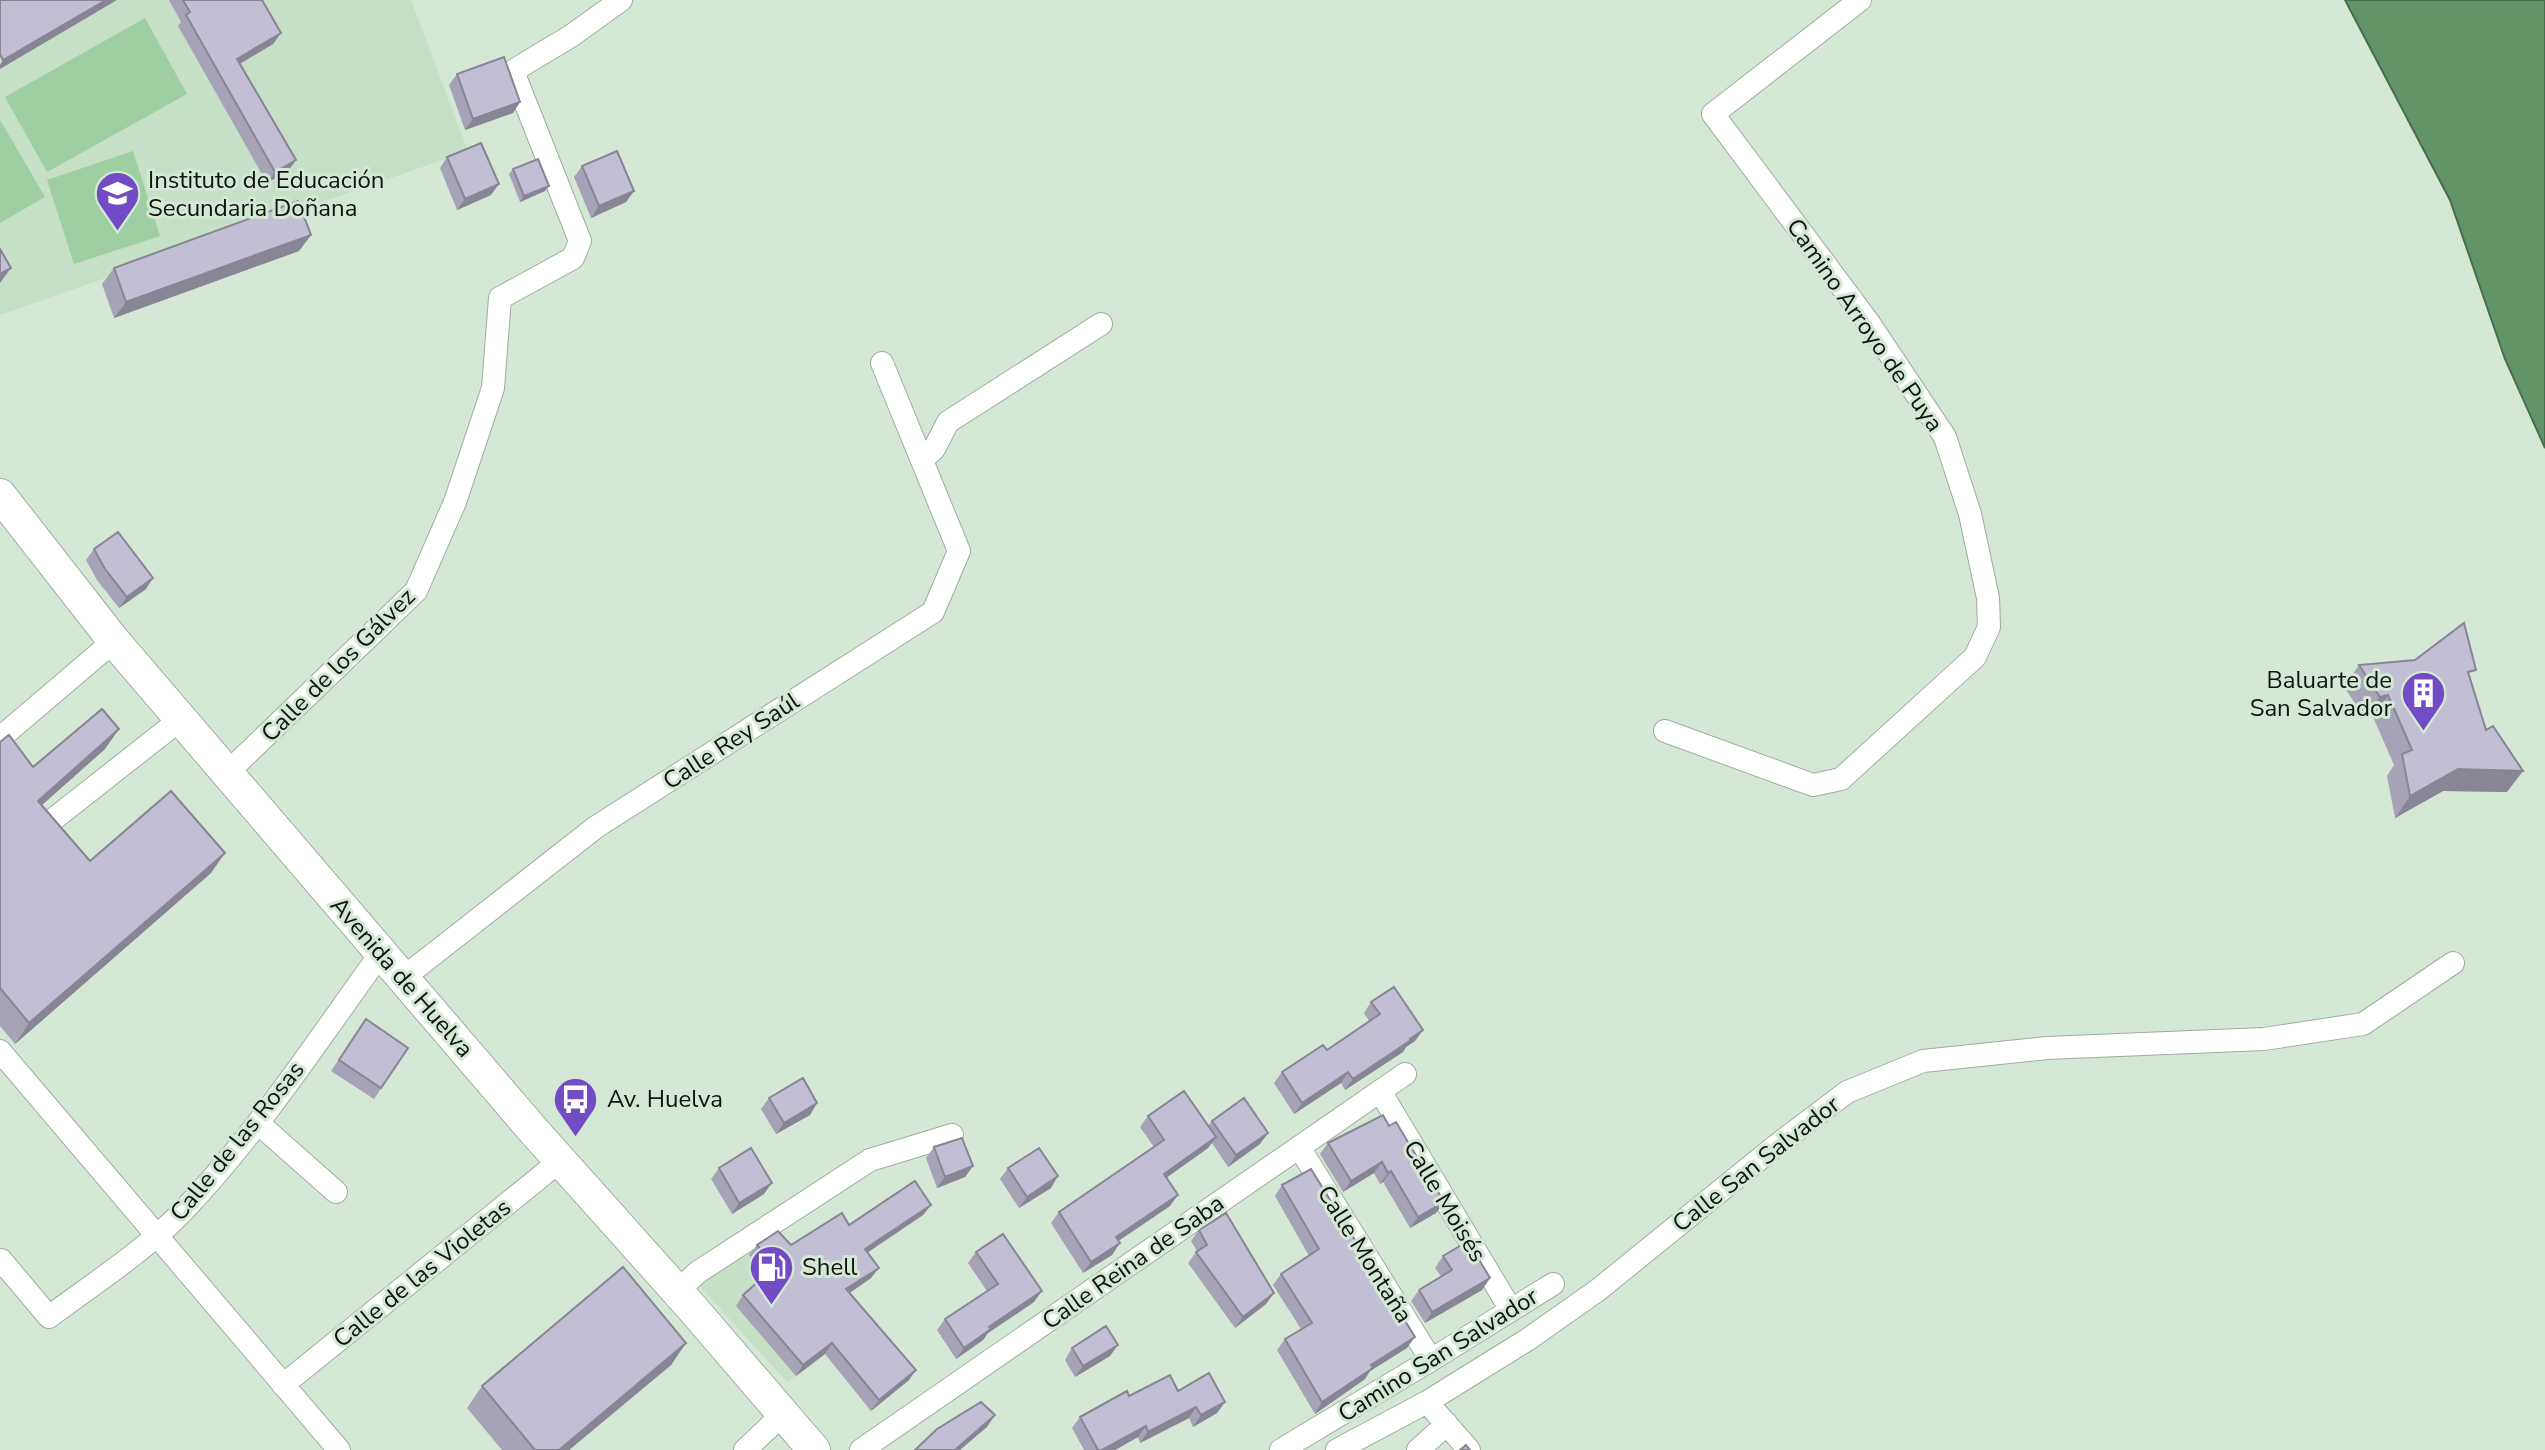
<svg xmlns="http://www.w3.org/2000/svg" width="2545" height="1450" font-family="'Nunito Sans',sans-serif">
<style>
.built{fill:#c6dfc7}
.garden{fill:#9dcfa2}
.water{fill:#619467;stroke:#486e4d;stroke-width:2}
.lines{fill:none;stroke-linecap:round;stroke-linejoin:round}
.street-casing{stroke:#9cae9d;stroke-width:24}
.secondary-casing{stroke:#9cae9d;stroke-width:34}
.street{stroke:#fff;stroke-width:22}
.secondary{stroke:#fff;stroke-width:32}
.wall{fill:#a7a3b6}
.shaded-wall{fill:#888594}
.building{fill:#c2bed4;stroke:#888594;stroke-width:2}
.labels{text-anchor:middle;stroke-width:6;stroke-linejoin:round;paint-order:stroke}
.poi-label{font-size:24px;fill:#0e140f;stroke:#d5e8d6;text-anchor:start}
.street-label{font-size:24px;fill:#0e140f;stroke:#d5e8d6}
</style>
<rect width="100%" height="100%" fill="#d5e8d6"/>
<path class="built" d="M 0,0 L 411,0 L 468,151 L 0,315 Z
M 767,1237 L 831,1349 L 787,1382 L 695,1281 Z"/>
<path class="garden" d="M 145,18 L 187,94 L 47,172 L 5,97 Z
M 0,120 L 45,197 L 0,223 Z
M 133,151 L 160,236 L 74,264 L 47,180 Z"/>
<path class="water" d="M 2345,0 L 2545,0 L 2545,448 L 2505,359 L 2450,200 Z"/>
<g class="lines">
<defs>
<path id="street" d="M 922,460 L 934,449 L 948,422 L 1101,324
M 1665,731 L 1813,785 L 1841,779 L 1975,657 L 1989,627 L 1988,598 L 1970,514 L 1945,437 L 1869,323 L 1713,114 L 1860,0
M 0,738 L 114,641
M 227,773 L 416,591 L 455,502 L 493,388 L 500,298 L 573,258 L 580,241 L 516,79 L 516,69 L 571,36 L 621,0
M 46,825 L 181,719
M 403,978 L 596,827 L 933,612 L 959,551 L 882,363
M 0,1051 L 339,1450
M 1380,1091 L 1511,1310
M 258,1123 L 336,1192
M 1299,1147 L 1431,1360
M 1,1260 L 49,1317 C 94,1283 145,1251 184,1210 C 258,1132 318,1040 381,953
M 677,1291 L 698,1272 L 870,1160 L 952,1135
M 283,1385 L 560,1161
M 1427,1402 L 1469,1450
M 745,1450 L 783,1414
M 861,1450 L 1405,1074
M 1281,1450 L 1431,1360 L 1553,1284
M 1337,1450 L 1427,1402 L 1527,1340 L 1598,1290 L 1772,1149 L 1847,1092 L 1923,1061 L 2047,1048 L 2264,1039 L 2363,1024 L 2453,963
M 1418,1450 L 1447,1424"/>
<path id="secondary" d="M 0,495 L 114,641 L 533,1130 L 693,1309 L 814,1450"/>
</defs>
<use href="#street" class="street-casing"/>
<use href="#secondary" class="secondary-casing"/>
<use href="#street" class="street"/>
<use href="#secondary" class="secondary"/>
</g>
<path class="wall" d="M 169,0 L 262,0 L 281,33 L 273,44 L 240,64 L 296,160 L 288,171 L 267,183 L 178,26 L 181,22 Z
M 457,74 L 520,102 L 513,113 L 465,130 L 449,85 Z
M 447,157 L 491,195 L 457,210 L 440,168 Z
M 582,166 L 634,191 L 626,202 L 591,218 L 574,177 Z
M 513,169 L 545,191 L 520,202 L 509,174 Z
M 311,235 L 299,251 L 114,318 L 102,284 L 114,268 Z
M 94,549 L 146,589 L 119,608 L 97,580 L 86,560 Z
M 2359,665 L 2470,679 L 2507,792 L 2443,791 L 2395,818 L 2387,776 L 2394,765 L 2373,717 L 2365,718 L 2344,687 Z
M 0,742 L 33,767 L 105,749 L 42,805 L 90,861 L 211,873 L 15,1044 L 0,1026 Z
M 1371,1002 L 1415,1041 L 1406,1047 L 1403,1052 L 1345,1090 L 1341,1083 L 1294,1114 L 1274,1083 L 1282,1072 L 1327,1050 L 1369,1021 L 1364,1013 Z
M 366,1019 L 408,1048 L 374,1099 L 331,1071 Z
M 769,1098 L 817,1103 L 810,1115 L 776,1134 L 761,1109 Z
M 1148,1116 L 1208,1126 L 1212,1121 L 1260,1144 L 1228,1167 L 1212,1143 L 1208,1148 L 1166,1178 L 1170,1206 L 1118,1241 L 1112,1255 L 1083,1273 L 1051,1223 L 1059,1212 L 1154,1147 L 1140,1127 Z
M 1389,1126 L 1444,1202 L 1436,1213 L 1410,1228 L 1383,1182 L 1380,1184 L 1374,1173 L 1343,1192 L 1320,1154 L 1328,1143 Z
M 934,1147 L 973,1166 L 965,1177 L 937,1188 L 926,1158 Z
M 719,1168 L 764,1194 L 732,1214 L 711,1179 Z
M 1008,1168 L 1051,1188 L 1019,1208 L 1000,1179 Z
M 1282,1185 L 1407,1348 L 1370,1371 L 1365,1379 L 1315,1414 L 1277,1350 L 1285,1339 L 1301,1329 L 1273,1285 L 1281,1274 L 1309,1256 L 1275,1196 Z
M 931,1205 L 923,1215 L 868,1252 L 871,1278 L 850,1293 L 909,1380 L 871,1411 L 825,1354 L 796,1376 L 736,1306 L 743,1295 L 766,1275 L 749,1255 L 757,1245 L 791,1245 L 849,1225 Z
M 1199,1230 L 1274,1293 L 1266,1304 L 1235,1328 L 1188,1263 L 1197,1251 L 1191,1241 Z
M 976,1252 L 1034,1302 L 988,1333 L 983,1340 L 956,1359 L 937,1330 L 945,1319 L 987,1291 L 968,1263 Z
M 1443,1256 L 1490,1278 L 1482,1290 L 1425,1323 L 1411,1301 L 1419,1290 L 1441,1276 L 1435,1268 Z
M 686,1343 L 671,1365 L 569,1450 L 502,1450 L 467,1408 L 482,1386 Z
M 1072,1348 L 1110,1356 L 1075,1377 L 1065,1360 Z
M 1178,1391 L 1225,1402 L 1217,1413 L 1193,1427 L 1189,1418 L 1140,1443 L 1138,1437 L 1115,1450 L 1084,1450 L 1072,1428 L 1080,1417 L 1129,1396 Z"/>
<path class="shaded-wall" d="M 106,0 L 117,0 L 0,69 L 0,65 L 3,60 Z
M 281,33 L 273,44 L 229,70 L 237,59 Z
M 520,102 L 513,113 L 465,130 L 473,119 Z
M 296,160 L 288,171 L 267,183 L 275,172 Z
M 499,184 L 491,195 L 457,210 L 465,199 Z
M 549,186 L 545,191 L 520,202 L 524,196 Z
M 634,191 L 626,202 L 591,218 L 599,206 Z
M 311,235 L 299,251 L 114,318 L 126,302 Z
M 11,268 L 0,283 L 0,274 Z
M 153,578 L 146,589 L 119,608 L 127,597 Z
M 2388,695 L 2373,717 L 2365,718 L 2380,697 Z
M 119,729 L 105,749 L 24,821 L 38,801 Z
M 2458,769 L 2523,771 L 2507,792 L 2443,791 L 2395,818 L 2410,796 Z
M 225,853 L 211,873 L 15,1044 L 29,1023 Z
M 1423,1030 L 1415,1041 L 1406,1047 L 1403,1052 L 1345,1090 L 1353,1079 Z
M 1348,1072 L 1341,1083 L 1294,1114 L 1302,1103 Z
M 817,1103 L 810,1115 L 776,1134 L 784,1123 Z
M 1268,1133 L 1260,1144 L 1228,1167 L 1236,1155 Z
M 1216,1137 L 1208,1148 L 1156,1185 L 1164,1174 Z
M 1382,1162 L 1374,1173 L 1343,1192 L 1351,1181 Z
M 973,1166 L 965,1177 L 937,1188 L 945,1177 Z
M 1391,1171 L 1383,1182 L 1380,1184 L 1388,1173 Z
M 1058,1176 L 1051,1188 L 1019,1208 L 1027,1197 Z
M 772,1183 L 764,1194 L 732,1214 L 739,1203 Z
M 1178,1195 L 1170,1206 L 1108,1248 L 1116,1237 Z
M 1444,1202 L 1436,1213 L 1410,1228 L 1418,1217 Z
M 931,1205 L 923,1215 L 858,1259 L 865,1249 Z
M 1120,1243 L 1112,1255 L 1083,1273 L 1091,1262 Z
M 879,1268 L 871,1278 L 839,1300 L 846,1289 Z
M 1490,1278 L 1482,1290 L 1425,1323 L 1432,1312 Z
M 1042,1291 L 1034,1302 L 988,1333 L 983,1340 L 956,1359 L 964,1348 L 989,1327 Z
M 1274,1293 L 1266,1304 L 1235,1328 L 1243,1317 Z
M 1415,1337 L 1407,1348 L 1370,1371 L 1365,1379 L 1315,1414 L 1322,1402 L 1371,1365 Z
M 686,1343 L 671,1365 L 569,1450 L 559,1450 Z
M 832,1343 L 825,1354 L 796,1376 L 803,1365 Z
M 1118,1345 L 1110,1356 L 1075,1377 L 1083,1366 Z
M 916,1370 L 909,1380 L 871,1411 L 879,1400 Z
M 1225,1402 L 1217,1413 L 1193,1427 L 1201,1415 Z
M 1196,1407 L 1189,1418 L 1140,1443 L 1148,1432 Z
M 995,1415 L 987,1427 L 960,1450 L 955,1450 Z
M 1146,1426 L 1138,1437 L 1115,1450 L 1102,1450 Z"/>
<path class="building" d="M 0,0 L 106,0 L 3,60 L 0,54 Z
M 183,0 L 262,0 L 281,33 L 237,59 L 296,160 L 275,172 L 186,15 L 190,12 Z
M 504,57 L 520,102 L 473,119 L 457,74 Z
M 481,143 L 499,184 L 465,199 L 447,157 Z
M 617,151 L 634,191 L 599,206 L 582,166 Z
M 538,159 L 549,186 L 524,196 L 513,169 Z
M 298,201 L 311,235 L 126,302 L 114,268 Z
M 0,249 L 11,268 L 0,274 Z
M 118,532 L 153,578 L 127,597 L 105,569 L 94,549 Z
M 2464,623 L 2476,670 L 2468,672 L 2486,730 L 2493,726 L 2523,771 L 2458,769 L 2410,796 L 2402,754 L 2412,750 L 2388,695 L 2380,697 L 2359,665 L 2415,660 Z
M 102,709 L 119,729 L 38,801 L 90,861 L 171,791 L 225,853 L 29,1023 L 0,988 L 0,742 L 9,735 L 33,767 Z
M 1394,987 L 1423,1030 L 1410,1039 L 1411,1040 L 1353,1079 L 1348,1072 L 1302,1103 L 1282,1072 L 1323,1045 L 1327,1050 L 1380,1014 L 1371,1002 Z
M 366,1019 L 408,1048 L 381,1088 L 339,1060 Z
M 803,1078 L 817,1103 L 784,1123 L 769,1098 Z
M 1184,1091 L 1216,1137 L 1164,1174 L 1178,1195 L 1116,1237 L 1120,1243 L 1091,1262 L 1059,1212 L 1164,1140 L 1148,1116 Z
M 1244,1098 L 1268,1133 L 1236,1155 L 1212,1121 Z
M 1383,1115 L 1389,1126 L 1396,1122 L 1444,1202 L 1418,1217 L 1391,1171 L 1388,1173 L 1382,1162 L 1351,1181 L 1328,1143 Z
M 962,1138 L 973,1166 L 945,1177 L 934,1147 Z
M 751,1148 L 772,1183 L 739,1203 L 719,1168 Z
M 1039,1148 L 1058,1176 L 1027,1197 L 1008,1168 Z
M 1311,1169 L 1415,1337 L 1371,1365 L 1373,1368 L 1322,1402 L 1285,1339 L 1312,1323 L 1281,1274 L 1319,1249 L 1282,1185 Z
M 915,1181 L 931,1205 L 865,1249 L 879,1268 L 846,1289 L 916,1370 L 879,1400 L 832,1343 L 803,1365 L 743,1295 L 775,1267 L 757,1245 L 778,1231 L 791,1245 L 842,1213 L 849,1225 Z
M 1226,1213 L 1274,1293 L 1243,1317 L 1196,1252 L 1207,1245 L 1199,1230 Z
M 1003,1234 L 1042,1291 L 989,1327 L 991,1329 L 964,1348 L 945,1319 L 998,1284 L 976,1252 Z
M 1468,1241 L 1490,1278 L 1432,1312 L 1419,1290 L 1452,1270 L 1443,1256 Z
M 623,1267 L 686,1343 L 559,1450 L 535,1450 L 482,1386 Z
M 1106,1326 L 1118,1345 L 1083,1366 L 1072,1348 Z
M 1209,1373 L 1225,1402 L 1201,1415 L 1196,1407 L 1148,1432 L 1146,1426 L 1102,1450 L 1098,1450 L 1080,1417 L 1127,1391 L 1129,1396 L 1170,1375 L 1178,1391 Z
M 981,1402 L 995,1415 L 956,1449 L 957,1450 L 915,1450 L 937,1429 Z
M 1466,1445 L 1470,1450 L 1460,1450 Z"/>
<defs>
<symbol id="school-pin" viewBox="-11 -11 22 30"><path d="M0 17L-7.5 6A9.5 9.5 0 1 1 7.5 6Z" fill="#714cc5" stroke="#d5e8d6"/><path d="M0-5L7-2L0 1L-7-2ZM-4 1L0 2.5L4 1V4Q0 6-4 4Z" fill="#fff"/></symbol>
<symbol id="building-pin" viewBox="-11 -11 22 30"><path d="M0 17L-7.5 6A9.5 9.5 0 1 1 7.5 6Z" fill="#714cc5" stroke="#d5e8d6"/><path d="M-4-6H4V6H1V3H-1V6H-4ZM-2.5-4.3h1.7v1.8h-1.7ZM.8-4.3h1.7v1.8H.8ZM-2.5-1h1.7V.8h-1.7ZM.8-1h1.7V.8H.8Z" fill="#fff"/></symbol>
<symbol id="bus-pin" viewBox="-11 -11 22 30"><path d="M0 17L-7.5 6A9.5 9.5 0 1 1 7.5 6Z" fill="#714cc5" stroke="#d5e8d6"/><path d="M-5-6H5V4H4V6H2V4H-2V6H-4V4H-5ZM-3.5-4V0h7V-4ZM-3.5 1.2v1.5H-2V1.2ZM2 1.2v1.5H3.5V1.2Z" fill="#fff"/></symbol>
<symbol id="fuel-pin" viewBox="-11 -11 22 30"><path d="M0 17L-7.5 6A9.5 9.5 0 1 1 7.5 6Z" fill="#714cc5" stroke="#d5e8d6"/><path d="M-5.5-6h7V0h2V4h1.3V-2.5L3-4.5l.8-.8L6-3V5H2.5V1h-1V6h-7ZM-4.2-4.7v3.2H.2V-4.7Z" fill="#fff"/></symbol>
</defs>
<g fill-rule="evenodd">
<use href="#school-pin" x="92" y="168" width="51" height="69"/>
<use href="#building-pin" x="2398" y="668" width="51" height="69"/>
<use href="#bus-pin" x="550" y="1074" width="51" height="69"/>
<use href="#fuel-pin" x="746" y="1242" width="51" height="69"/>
</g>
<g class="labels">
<g class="poi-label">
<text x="148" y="188">Instituto de Educación<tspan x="148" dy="28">Secundaria Doñana</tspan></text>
<text x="2392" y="688" text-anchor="end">Baluarte de<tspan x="2392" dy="28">San Salvador</tspan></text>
<text x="607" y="1107">Av. Huelva</text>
<text x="802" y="1275">Shell</text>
</g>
<g class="street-label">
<text transform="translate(1865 325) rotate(55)" y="8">Camino Arroyo de Puya</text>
<text transform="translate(338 665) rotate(-45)" y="8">Calle de los Gálvez</text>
<text transform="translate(731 741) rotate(-33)" y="8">Calle Rey Saúl</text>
<text transform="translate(402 977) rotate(49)" y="8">Avenida de Huelva</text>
<text transform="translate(237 1141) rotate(-51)" y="8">Calle de las Rosas</text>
<text transform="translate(1756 1164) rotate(-38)" y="8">Calle San Salvador</text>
<text transform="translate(1445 1201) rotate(59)" y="8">Calle Moisés</text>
<text transform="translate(1365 1254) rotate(58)" y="8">Calle Montaña</text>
<text transform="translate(1133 1262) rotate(-35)" y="8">Calle Reina de Saba</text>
<text transform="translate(422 1273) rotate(-39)" y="8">Calle de las Violetas</text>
<text transform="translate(1438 1355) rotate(-32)" y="8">Camino San Salvador</text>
</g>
</g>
</svg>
